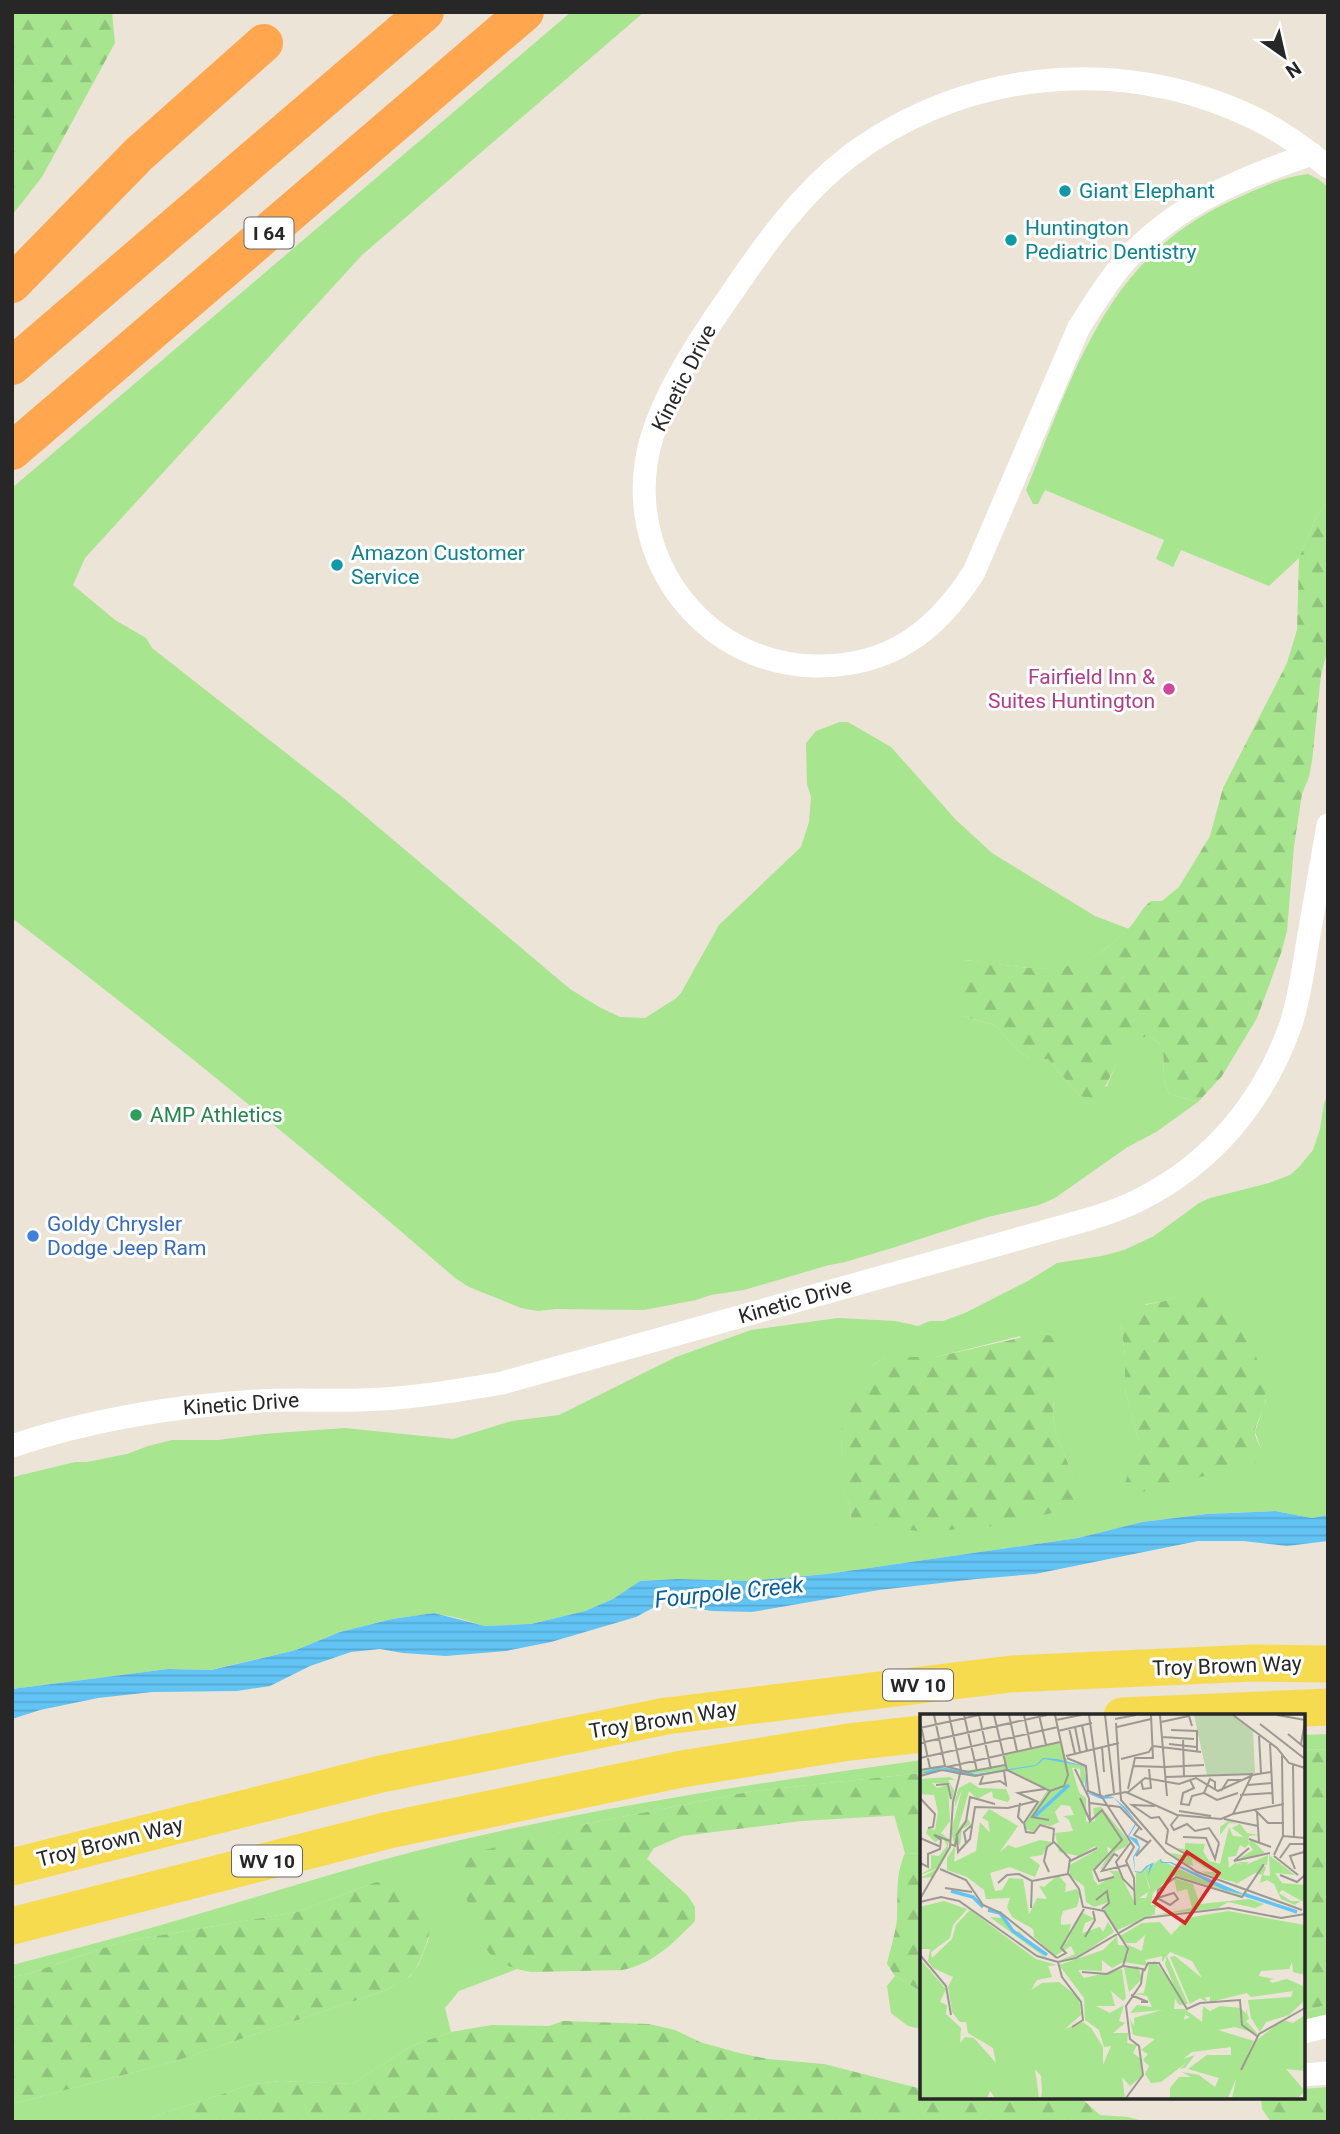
<svg xmlns="http://www.w3.org/2000/svg" width="1340" height="2134" font-family="Roboto,sans-serif">
<style>
.grass{fill:#a7e58f;fill-rule:evenodd}
.forest{fill:url(#forest-firs)}
.water{fill:url(#water-rules)}
.lines{fill:none;stroke-linecap:round;stroke-linejoin:round}
.street{stroke:#fff;stroke-width:23}
.primary{stroke:#f7db4f;stroke-width:37}
.highway{stroke:#ffa64e;stroke-width:38}
.culture-dot{fill:#0f9aa8;stroke:#fff;stroke-width:2.5}
.hotel-dot{fill:#d1479c;stroke:#fff;stroke-width:2.5}
.leisure-dot{fill:#2e9e5b;stroke:#fff;stroke-width:2.5}
.shop-dot{fill:#3f7fe0;stroke:#fff;stroke-width:2.5}
.labels{text-anchor:middle;stroke-width:6;stroke-linejoin:round;paint-order:stroke}
.shield{fill:#fff;stroke:#686868;stroke-width:2}
.shield-label{font-size:19px;font-weight:bold;fill:#272727}
.culture-label{font-size:21px;fill:#0d838f;stroke:#fff;text-anchor:start}
.street-label{font-size:21px;fill:#272727;stroke:#fff}
.hotel-label{font-size:21px;fill:#b23c85;stroke:#fff;text-anchor:end}
.leisure-label{font-size:21px;fill:#27864d;stroke:#fff;text-anchor:start}
.shop-label{font-size:21px;fill:#366cbe;stroke:#fff;text-anchor:start}
.water-label{font-size:23px;font-style:italic;fill:#065e9b;stroke:#fff}
.inset-river{fill:none;stroke:#62c4f4;stroke-width:3.5}
.inset-road{fill:none;stroke:#9d9891;stroke-width:2}
.view{fill:#d62828;fill-opacity:0.15;stroke:#d62828;stroke-width:3.5}
.inset-edge{fill:none;stroke:#272727;stroke-width:3.5}
</style>
<defs>
<pattern id="forest-firs" width="22" height="20" patternUnits="userSpaceOnUse" patternTransform="scale(1.75)"><rect width="22" height="20" fill="#a7e58f"/><path d="M5 1l3.5 6h-7zM16 11l3.5 6h-7z" fill="#90c47b"/></pattern>
<pattern id="water-rules" width="6" height="5" patternUnits="userSpaceOnUse" patternTransform="scale(1.75)"><rect width="6" height="5" fill="#62c4f4"/><path d="M0 2.5h6" fill="none" stroke="#55a8d1"/></pattern>
</defs>
<rect width="100%" height="100%" fill="#ebe4d7"/>
<path class="grass" d="M 571,12 L 644,12 L 362,255 L 85,558 L 73,585 L 115,620 L 146,638 L 152,648 L 346,800 L 570,989 L 599,1007 L 620,1017 L 645,1018 L 675,999 L 681,993 L 719,925 L 801,847 L 809,822 L 811,797 L 807,784 L 806,743 L 816,731 L 840,722 L 848,722 L 891,747 L 956,820 L 992,853 L 1095,916 L 1129,929 C 1117,939 1104,952 1090,959 C 1054,978 1002,963 963,960 L 962,1016 L 995,1025 L 1017,1050 L 1031,1059 L 1048,1059 L 1080,1096 L 1107,1086 L 1121,1053 L 1131,1039 L 1149,1036 L 1163,1046 L 1164,1079 L 1169,1094 L 1198,1102 L 1156,1132 L 1126,1148 L 1055,1198 L 1039,1205 L 988,1217 L 889,1249 L 845,1262 L 829,1265 L 744,1290 L 711,1295 L 696,1300 L 644,1310 L 556,1309 L 538,1311 L 521,1308 L 469,1287 L 455,1278 C 311,1153 163,1033 12,918 L 12,488 Z
M 1308,174 L 1318,179 L 1328,187 L 1328,501 L 1317,515 L 1299,558 L 1269,586 L 1181,550 L 1173,567 L 1156,559 L 1164,540 L 1045,490 L 1038,504 L 1033,504 L 1026,490 C 1075,371 1106,257 1233,200 C 1257,189 1282,177 1308,174 Z
M 1328,1095 L 1328,1515 L 1312,1518 L 1275,1511 L 1207,1514 L 1142,1522 L 1078,1538 L 827,1574 L 748,1581 L 677,1579 L 640,1581 L 613,1599 L 585,1611 L 531,1624 L 485,1626 L 458,1618 L 434,1613 L 392,1619 L 340,1632 L 296,1650 L 210,1670 L 168,1669 L 12,1689 L 12,1478 L 17,1476 L 75,1462 L 87,1462 L 127,1454 L 148,1446 L 172,1440 L 218,1440 L 264,1434 L 344,1428 L 453,1439 L 512,1421 L 559,1415 L 676,1357 L 751,1330 L 838,1318 L 895,1321 L 918,1326 L 930,1321 L 943,1321 L 965,1313 L 1028,1281 L 1057,1263 L 1102,1256 L 1124,1250 L 1154,1236 L 1199,1203 L 1210,1198 L 1269,1183 L 1290,1175 L 1299,1167 L 1313,1150 L 1320,1129 L 1324,1103 ZM 1180,1295 L 1266,1400 L 1255,1432 L 1261,1448 L 1135,1455 L 1138,1439 L 1125,1389 L 1125,1356 L 1121,1323 L 1146,1304 L 1165,1301 ZM 1020,1336 L 1054,1397 L 1053,1414 L 1055,1431 L 1073,1476 L 851,1522 L 850,1505 L 843,1490 L 843,1458 L 841,1441 L 872,1366 L 885,1357 L 936,1357 Z
M 1328,1734 L 1328,1749 L 1303,1750 L 1303,1735 Z
M 922,1760 L 922,1773 L 753,1791 L 581,1825 L 492,1956 L 517,1969 L 459,1991 L 445,2008 L 451,2032 L 411,2046 L 352,2084 L 281,2081 L 253,2084 L 158,2115 L 148,2122 L 12,2122 L 12,2104 L 173,2062 L 384,1991 L 410,1977 L 419,1964 L 429,1938 L 376,1882 L 297,1912 L 121,1942 L 28,1974 L 12,1977 L 12,1965 C 79,1948 146,1930 212,1910 C 280,1890 347,1869 416,1851 C 582,1809 752,1784 922,1760 Z
M 922,1814 L 922,1854 L 905,1853 L 894,1815 Z
M 895,1976 L 922,1992 L 922,2029 L 908,2026 L 891,2013 L 887,1986 Z
M 1328,2004 L 1328,2014 L 1303,2020 L 1303,2012 Z"/>
<path class="forest" d="M 12,12 L 112,12 L 115,43 L 42,177 L 12,215 Z
M 1328,501 L 1328,648 L 1321,675 L 1312,761 L 1309,777 L 1302,794 L 1294,846 L 1287,931 L 1281,953 L 1257,1018 L 1222,1076 L 1198,1102 L 1169,1094 L 1164,1079 L 1163,1046 L 1149,1036 L 1131,1040 C 1117,1058 1111,1080 1097,1099 L 1080,1096 L 1048,1059 L 1031,1059 L 1017,1050 L 995,1025 L 962,1016 L 956,1001 L 963,960 C 1003,963 1049,977 1087,960 C 1102,954 1115,941 1127,930 C 1137,921 1140,909 1151,901 L 1162,901 L 1179,887 L 1210,836 L 1223,788 L 1287,663 L 1297,630 L 1299,558 L 1317,515 Z
M 1180,1295 C 1192,1295 1202,1295 1212,1301 C 1239,1316 1270,1370 1265,1402 C 1264,1412 1255,1423 1255,1433 C 1255,1437 1259,1444 1261,1448 L 1255,1463 L 1134,1494 L 1124,1487 L 1138,1439 L 1125,1389 L 1125,1356 L 1121,1323 L 1129,1308 L 1165,1301 Z
M 1037,1334 L 1053,1336 L 1064,1348 L 1054,1397 L 1053,1414 L 1055,1431 L 1073,1476 L 1078,1507 L 995,1526 L 925,1532 L 851,1522 L 850,1505 L 843,1490 L 843,1458 L 841,1441 L 843,1407 L 872,1366 L 885,1357 L 936,1357 Z
M 1328,1749 L 1328,2004 L 1303,2012 L 1303,1750 Z
M 922,1773 L 922,1814 L 801,1821 L 682,1836 L 654,1848 L 647,1859 L 688,1896 L 695,1907 L 695,1921 C 674,1942 654,1964 622,1970 L 531,1972 C 518,1970 501,1965 491,1955 C 478,1942 460,1881 458,1862 L 469,1854 L 581,1825 L 753,1791 Z
M 905,1853 L 922,1854 L 922,1992 L 895,1976 L 887,1964 C 890,1950 895,1935 897,1920 C 898,1896 895,1876 905,1853 Z
M 376,1882 C 399,1885 425,1898 429,1923 C 431,1934 426,1944 422,1955 C 419,1963 415,1972 408,1978 C 401,1983 392,1986 384,1991 L 173,2062 L 12,2104 L 12,1977 L 28,1974 L 121,1942 L 297,1912 Z
M 563,2021 L 649,2024 L 675,2030 L 700,2042 L 739,2053 L 768,2059 L 824,2064 L 922,2089 L 922,2097 L 1080,2097 L 1100,2115 L 1128,2117 L 1147,2122 L 148,2122 L 158,2115 L 253,2084 L 281,2081 L 352,2084 L 411,2046 L 451,2032 L 492,2025 L 549,2026 Z
M 1328,2087 L 1328,2122 L 1271,2122 L 1262,2109 L 1261,2097 L 1303,2097 L 1303,2089 Z"/>
<path class="water" d="M 1275,1511 L 1312,1518 L 1328,1515 L 1328,1541 L 1287,1546 L 1243,1541 L 1198,1541 L 1035,1574 L 976,1579 L 879,1590 L 752,1612 L 713,1611 L 675,1606 L 664,1602 L 636,1617 L 551,1642 L 506,1651 L 446,1656 L 403,1653 L 380,1649 L 351,1652 L 310,1666 L 270,1686 L 237,1691 L 152,1692 L 98,1698 L 40,1710 L 12,1719 L 12,1689 L 168,1669 L 211,1670 L 296,1650 L 340,1632 L 392,1619 L 434,1613 L 485,1626 L 531,1624 L 585,1611 L 613,1599 L 640,1581 L 677,1579 L 748,1581 L 827,1574 L 1078,1538 L 1142,1522 L 1207,1514 Z"/>
<g class="lines">
<path class="street" d="M 1312,154 C 1243,177 1175,205 1126,260 C 1108,280 1094,304 1079,327 L 974,572 C 936,632 889,667 815,666 C 709,664 631,568 646,464 C 653,409 698,341 729,297 C 764,245 801,193 851,155 C 968,69 1121,55 1252,117 C 1280,130 1304,148 1328,167
M 12,1446 C 92,1419 175,1406 258,1401 C 292,1399 326,1401 360,1400 C 408,1399 455,1391 502,1383 L 1043,1232 C 1075,1223 1109,1215 1139,1200 C 1213,1163 1264,1101 1291,1024 C 1299,999 1303,972 1307,946 C 1314,906 1321,865 1328,825
M 1303,2032 L 1328,2026
M 1303,2075 L 1328,2073"/>
<path class="primary" d="M 1122,1716 L 1328,1707
M 12,1867 L 381,1774 L 666,1716 L 1011,1674 L 1253,1663 L 1328,1664
M 12,1926 L 389,1830 L 682,1769 L 849,1742 L 922,1734"/>
<path class="highway" d="M 12,284 L 139,154 L 264,43
M 12,366 L 425,12
M 12,451 L 525,12"/>
</g>
<g class="culture-dot">
<circle cx="1065" cy="191" r="7"/>
<circle cx="1011" cy="240" r="7"/>
<circle cx="337" cy="565" r="7"/>
</g>
<circle class="hotel-dot" cx="1169" cy="689" r="7"/>
<circle class="leisure-dot" cx="136" cy="1115" r="7"/>
<circle class="shop-dot" cx="33" cy="1236" r="7"/>
<g class="labels">
<g class="shield">
<rect x="244.5" y="217.5" width="49" height="31" rx="5"/>
<rect x="883" y="1669.5" width="70" height="31" rx="5"/>
<rect x="232" y="1845.5" width="70" height="31" rx="5"/>
</g>
<g class="shield-label">
<text x="269" y="240">I 64</text>
<text x="918" y="1692">WV 10</text>
<text x="267" y="1868">WV 10</text>
</g>
<g class="culture-label">
<text x="1079" y="198">Giant Elephant</text>
<text x="1025" y="235">Huntington<tspan x="1025" dy="24">Pediatric Dentistry</tspan></text>
<text x="351" y="560">Amazon Customer<tspan x="351" dy="24">Service</tspan></text>
</g>
<g class="street-label">
<text transform="translate(684 378) rotate(-63)" y="7">Kinetic Drive</text>
<text transform="translate(795 1301) rotate(-16)" y="7">Kinetic Drive</text>
<text transform="translate(241 1404) rotate(-4)" y="7">Kinetic Drive</text>
<text transform="translate(1227 1666) rotate(-2)" y="7">Troy Brown Way</text>
<text transform="translate(663 1720) rotate(-9)" y="7">Troy Brown Way</text>
<text transform="translate(110 1842) rotate(-14)" y="7">Troy Brown Way</text>
</g>
<g class="hotel-label">
<text x="1155" y="684">Fairfield Inn &amp;<tspan x="1155" dy="24">Suites Huntington</tspan></text>
</g>
<g class="leisure-label">
<text x="150" y="1122">AMP Athletics</text>
</g>
<g class="shop-label">
<text x="47" y="1231">Goldy Chrysler<tspan x="47" dy="24">Dodge Jeep Ram</tspan></text>
</g>
<g class="water-label">
<text transform="translate(729 1592) rotate(-6)" y="8">Fourpole Creek</text>
</g>
</g>
<g transform="translate(920 1714)">
<rect width="385" height="385" fill="#ebe4d7"/>
<path d="M 250,139 L 269,142 L 275,146 L 276,148 L 272,144 L 273,152 L 268,151 L 280,157 L 304,159 L 314,159 L 322,150 L 317,148 L 329,148 L 326,151 L 348,141 L 347,151 L 342,149 L 346,154 L 343,161 L 335,159 L 316,170 L 315,168 L 305,166 L 285,159 L 276,155 L 268,151 L 261,147 ZM 240,146 L 303,175 L 324,181 L 323,182 L 253,161 L 233,179 L 231,191 L 237,191 L 236,194 L 220,191 L 219,184 L 226,184 L 230,174 L 224,156 ZM 254,164 L 273,170 L 280,190 L 329,185 L 344,190 L 335,194 L 308,188 L 298,194 L 235,201 L 272,194 L 267,175 L 257,178 Z" fill="#a7e58f"/>
<path d="M 147,48 L 164,52 L 166,66 L 161,73 L 160,55 L 152,54 L 159,79 L 166,84 L 166,108 L 175,107 L 173,94 L 181,93 L 209,127 L 207,132 L 196,137 L 181,155 L 180,155 L 192,135 L 187,133 L 188,139 L 172,157 L 174,166 L 178,171 L 194,161 L 189,157 L 198,157 L 216,191 L 216,159 L 224,156 L 230,177 L 219,184 L 220,190 L 235,192 L 235,200 L 195,217 L 184,195 L 189,188 L 174,193 L 166,188 L 164,172 L 150,162 L 150,151 L 178,135 L 175,132 L 159,142 L 139,138 L 135,119 L 153,117 L 149,106 L 143,102 L 154,101 L 150,92 L 141,91 L 135,98 L 139,108 L 131,112 L 119,110 L 114,118 L 106,115 L 105,109 ZM 30,63 L 35,66 L 28,66 L 34,76 L 32,90 L 30,70 L 12,69 L 17,74 L 28,71 L 30,107 L 21,119 L 29,125 L 28,134 L 19,155 L 13,163 L 0,164 L 19,154 L 0,161 L 11,154 L 11,141 L 19,142 L 27,132 L 23,124 L 15,128 L 6,119 L 8,114 L 15,116 L 18,98 L 14,81 L 0,80 L 0,65 ZM 50,68 L 59,74 L 86,75 L 90,84 L 88,88 L 73,84 L 72,77 L 57,85 L 49,77 L 38,115 L 47,104 L 51,110 L 42,115 L 40,131 L 36,126 L 34,148 L 56,137 L 60,108 L 70,119 L 68,107 L 62,104 L 69,95 L 98,112 L 79,139 L 88,131 L 96,134 L 120,126 L 132,128 L 122,141 L 109,143 L 120,151 L 115,163 L 90,153 L 70,159 L 75,177 L 82,176 L 89,164 L 103,165 L 109,200 L 117,184 L 127,185 L 119,172 L 124,173 L 138,161 L 146,170 L 145,178 L 157,175 L 160,181 L 157,193 L 143,197 L 141,204 L 141,211 L 151,210 L 145,232 L 161,198 L 175,205 L 165,209 L 162,219 L 180,213 L 183,218 L 188,208 L 194,218 L 159,242 L 138,247 L 155,240 L 151,232 L 135,242 L 114,223 L 113,215 L 92,203 L 87,193 L 90,184 L 66,185 L 64,176 L 47,163 L 27,156 L 27,144 L 35,132 L 31,118 L 42,75 L 35,93 L 35,86 L 39,74 ZM 308,107 L 321,111 L 327,119 L 339,121 L 329,122 L 328,128 L 332,126 L 345,139 L 317,146 L 333,136 L 329,130 L 325,134 L 320,131 L 316,142 L 308,143 L 309,154 L 315,149 L 322,150 L 314,159 L 303,159 L 285,154 L 257,134 L 265,135 L 265,129 L 285,130 L 283,137 L 289,147 L 300,150 L 309,113 L 313,122 L 324,123 L 312,114 L 320,110 L 309,109 L 300,121 L 300,113 ZM 349,141 L 375,161 L 355,159 L 362,169 L 385,171 L 385,189 L 362,176 L 359,179 L 371,187 L 380,187 L 375,191 L 361,185 L 354,170 L 347,166 L 340,169 L 342,161 L 350,162 ZM 24,187 L 47,195 L 33,211 L 30,224 L 11,238 L 12,244 L 32,225 L 36,211 L 50,196 L 116,245 L 137,251 L 128,252 L 132,263 L 117,266 L 111,276 L 122,269 L 139,268 L 159,284 L 161,301 L 145,315 L 163,308 L 171,314 L 183,333 L 183,351 L 191,332 L 184,333 L 179,316 L 165,306 L 164,284 L 139,251 L 183,236 L 197,222 L 198,231 L 206,232 L 208,244 L 208,231 L 222,237 L 225,221 L 216,229 L 206,229 L 200,222 L 222,209 L 240,208 L 251,221 L 267,204 L 308,197 L 385,211 L 385,261 L 373,258 L 372,248 L 369,255 L 341,257 L 339,262 L 354,265 L 349,266 L 352,269 L 367,265 L 383,272 L 385,286 L 369,301 L 346,308 L 340,318 L 331,304 L 328,286 L 371,283 L 373,277 L 331,283 L 327,279 L 290,288 L 290,283 L 285,283 L 287,288 L 280,284 L 270,290 L 250,243 L 255,242 L 282,264 L 272,247 L 250,238 L 242,248 L 242,242 L 225,246 L 227,250 L 235,247 L 255,274 L 245,250 L 247,242 L 268,290 L 259,291 L 239,260 L 255,285 L 254,295 L 266,295 L 264,306 L 270,303 L 265,301 L 266,296 L 282,308 L 283,292 L 290,297 L 300,292 L 321,294 L 326,300 L 326,295 L 329,305 L 326,307 L 338,320 L 315,313 L 298,316 L 334,327 L 327,341 L 338,325 L 363,306 L 373,309 L 385,301 L 385,357 L 366,355 L 385,377 L 378,384 L 312,384 L 316,365 L 308,384 L 250,384 L 250,374 L 259,363 L 271,363 L 262,358 L 279,361 L 295,373 L 299,364 L 268,355 L 287,341 L 311,341 L 311,333 L 272,338 L 263,345 L 275,341 L 265,354 L 260,355 L 266,349 L 241,368 L 231,369 L 225,360 L 229,352 L 223,346 L 228,340 L 221,336 L 235,325 L 213,321 L 210,305 L 214,312 L 214,304 L 242,296 L 210,299 L 217,291 L 232,293 L 227,282 L 214,280 L 224,279 L 229,252 L 203,248 L 192,254 L 182,246 L 182,257 L 158,256 L 164,264 L 202,255 L 206,284 L 203,287 L 191,277 L 195,292 L 176,292 L 190,299 L 204,291 L 199,307 L 205,309 L 193,319 L 208,319 L 207,329 L 217,331 L 213,339 L 221,345 L 222,362 L 210,372 L 202,363 L 205,384 L 121,384 L 122,377 L 121,362 L 115,355 L 119,384 L 75,384 L 70,377 L 67,384 L 0,384 L 0,245 L 26,275 L 20,288 L 27,291 L 26,300 L 41,314 L 40,329 L 45,323 L 54,324 L 76,349 L 73,334 L 48,319 L 46,308 L 40,308 L 32,298 L 28,273 L 33,263 L 13,254 L 8,247 L 10,235 L 0,235 L 0,193 ZM 70,203 L 82,204 L 95,221 L 99,217 L 127,245 ZM 218,252 L 222,265 L 209,278 L 204,254 Z" fill="#a7e58f"/>
<path d="M 274,1 L 312,1 L 333,17 L 335,59 L 287,61 Z" fill="#bed6ad"/>
<path d="M 140,28 L 161,83 L 144,85 L 129,105 L 114,103 L 130,78 L 87,56 L 39,61 L 23,56 L 0,61 L 0,56 L 16,52 L 40,57 L 84,52 L 84,41 Z" fill="#a7e58f"/>
<path d="M 123,44 L 137,45 L 165,52 L 167,61 L 166,76 L 168,79 L 193,83 L 206,94 L 217,109 L 209,122 L 217,125 L 220,133 L 219,137 L 214,143 L 215,157 L 221,158 L 226,152 L 241,145 L 242,148 L 251,148 L 326,181 L 304,176 L 250,149 L 241,149 L 240,146 L 234,148 L 228,162 L 230,151 L 221,159 L 215,158 L 213,143 L 219,133 L 208,122 L 216,108 L 194,84 L 181,85 L 167,79 L 165,71 L 166,58 L 164,52 L 124,45 L 116,52 L 57,61 L 40,61 L 22,54 L 12,59 L 0,59 L 21,53 L 56,60 L 116,51 Z" fill="#62c4f4"/>
<path class="inset-river" d="M 114,103 L 149,71M 31,177 L 53,183 L 63,193M 323,180 L 377,198M 68,196 L 80,199 L 93,217 L 127,241"/>
<path class="inset-road" d="M 14,1 L 25,52M 44,1 L 57,57M 59,1 L 71,55M 74,1 L 87,56 L 130,77 L 144,72 L 148,61 L 135,1M 89,1 L 97,37M 104,1 L 111,34M 119,1 L 126,31M 169,1 L 180,80 L 214,133 L 206,147 L 214,164 L 215,191M 185,1 L 194,79M 240,1 L 247,82M 313,1 L 357,34 L 369,49 L 385,54M 357,1 L 385,6M 195,5 L 216,1M 136,6 L 161,1M 0,7 L 10,54M 241,8 L 269,2 L 272,12M 196,9 L 201,86 L 246,138 L 277,158 L 382,196M 340,10 L 385,45M 162,11 L 167,37M 155,13 L 160,38M 197,13 L 231,5M 0,14 L 59,1M 149,14 L 155,40M 251,16 L 277,17 L 277,37M 138,17 L 172,9M 368,20 L 385,34M 339,22 L 341,59M 242,23 L 274,25M 263,24 L 264,62M 0,29 L 127,1M 249,30 L 276,33M 350,30 L 353,90M 381,30 L 385,8M 233,32 L 281,38M 182,33 L 184,58M 362,41 L 363,122M 146,42 L 199,29M 0,44 L 138,13M 147,44 L 166,52 L 168,77 L 181,82M 201,45 L 229,38 L 232,33M 373,50 L 374,122M 213,52 L 245,53M 27,53 L 140,28M 245,53 L 284,51M 155,55 L 169,84M 0,56 L 24,52 L 48,58 L 85,51M 0,62 L 22,56 L 55,62 L 87,56M 63,62 L 60,70 L 80,67 L 86,71 L 84,57M 246,63 L 333,60M 221,66 L 223,75 L 231,74 L 229,55M 270,66 L 274,74 L 263,79 L 261,90 L 269,91 L 272,82 L 284,79 L 290,65 L 295,68 L 295,76M 16,71 L 28,70 L 31,85M 328,71 L 352,69M 125,75 L 98,79 L 118,88 L 104,109 L 106,118 L 114,119 L 120,111 L 134,115 L 133,127 L 150,145 L 148,159 L 159,175 L 163,193 L 184,197 L 208,235 L 203,252 L 223,255 L 221,270 L 206,292 L 210,325 L 219,332 L 223,361 L 206,384M 208,75 L 215,44 L 233,44 L 231,1M 301,77 L 308,66 L 321,66M 207,79 L 225,64 L 259,70 L 276,64 L 298,77 L 331,62M 284,79 L 297,86 L 318,79M 320,81 L 352,79M 185,82 L 206,78 L 257,101 L 301,105 L 313,100 L 332,61 L 351,58M 0,84 L 15,100 L 13,113 L 8,114M 160,84 L 170,107M 169,84 L 170,107 L 182,96 L 202,126 L 174,156 L 179,167 L 194,163M 100,89 L 98,103 L 103,109M 170,89 L 200,93 L 222,116M 235,92 L 212,91 L 231,104 L 239,103 L 248,116 L 246,129 L 269,142M 335,96 L 348,109 L 364,109M 259,97 L 291,102M 337,98 L 339,128M 313,100 L 364,90M 259,101 L 251,111 L 254,116 L 267,110 L 275,117 L 289,114 L 299,129M 304,105 L 338,112M 129,106 L 112,103 L 131,76M 219,114 L 214,121 L 229,129M 36,122 L 46,107 L 50,83 L 75,90M 263,123 L 286,124 L 295,145 L 299,129M 0,124 L 21,133M 329,125 L 351,133M 211,128 L 196,148 L 203,165 L 214,176M 46,129 L 44,118 L 53,110M 30,130 L 35,132 L 37,122 L 38,138 L 50,125 L 55,93 L 88,94 L 116,87M 329,134 L 314,147 L 350,139M 354,141 L 363,122 L 385,124M 198,142 L 194,140 L 182,157 L 207,151M 216,142 L 231,126M 354,142 L 378,161M 360,144 L 370,130 L 385,130M 150,147 L 177,134M 0,149 L 8,153 L 8,140 L 20,135 L 21,126 L 14,121 L 30,127M 20,155 L 46,166 L 63,191 L 81,199 L 137,244M 375,155 L 370,142 L 384,138M 129,158 L 124,147 L 127,133 L 134,128M 360,161 L 377,168 L 385,161M 112,167 L 148,160M 78,169 L 87,161 L 99,160 L 112,167M 25,174 L 52,178M 254,179 L 258,185 L 250,191 L 237,184 ZM 237,184 L 238,176 L 256,163 L 322,183 L 344,150M 0,185 L 30,133 L 33,88 L 41,56 L 29,1M 176,186 L 187,177 L 189,189 L 182,195M 0,188 L 21,183 L 39,187 L 117,242 L 138,248 L 156,244 L 225,204 L 309,194 L 361,204 L 385,200M 111,194 L 112,167M 165,223 L 175,206 L 173,197M 0,241 L 26,272 L 31,301M 137,244 L 146,239 L 141,234 L 164,195M 138,248 L 142,263 L 161,288 L 163,306 L 152,313M 224,257 L 228,249 L 239,249 L 267,295 L 280,289 L 320,286 L 322,311 L 337,322M 162,258 L 187,260 L 203,252M 211,281 L 228,288 L 221,288M 321,356 L 339,320 L 385,294"/>
<path class="view" d="M 267,138 L 299,159 L 265,209 L 234,188 Z"/>
<rect width="385" height="385" class="inset-edge"/>
</g>
<rect width="1340" height="2134" fill="none" stroke="#272727" stroke-width="28"/>
<g transform="translate(1284 56) rotate(146)" stroke="#ffffff" stroke-width="5" paint-order="stroke">
<path d="M0-5L12 26L0 18L-12 26Z" fill="#272727"/>
<text y="-10" font-size="19" font-weight="bold" text-anchor="middle" fill="#272727">N</text>
</g>
</svg>
